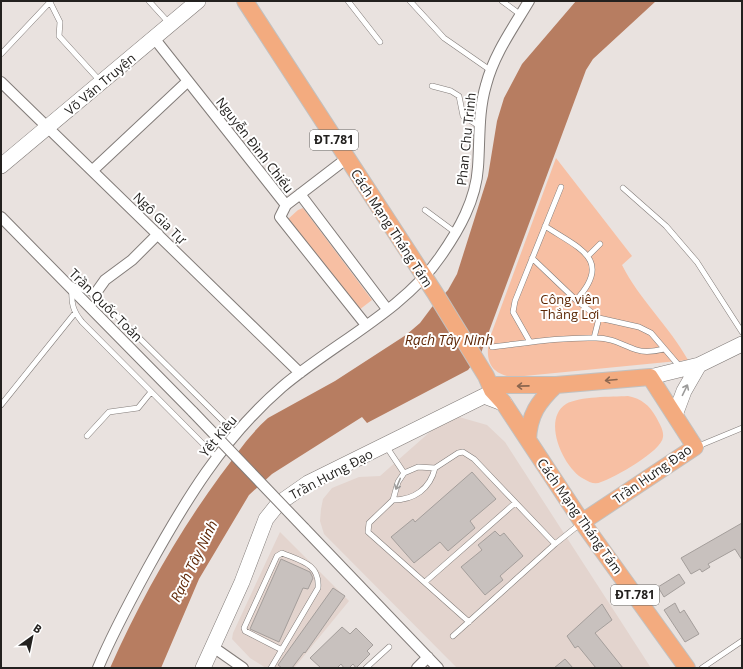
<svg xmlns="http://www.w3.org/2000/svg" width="743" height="669" font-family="'Open Sans',sans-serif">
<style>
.built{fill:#e3d4ce}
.green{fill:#f7bfa3}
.water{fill:#b77d61}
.building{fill:#c8c1be;stroke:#a49e9b}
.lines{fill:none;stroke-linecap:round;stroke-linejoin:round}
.lane-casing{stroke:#827c79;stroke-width:6}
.street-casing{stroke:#827c79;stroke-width:12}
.secondary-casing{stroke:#827c79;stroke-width:16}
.primary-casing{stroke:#c1c1c0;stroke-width:18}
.lane{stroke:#fff;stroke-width:5}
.street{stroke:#fff;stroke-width:10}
.secondary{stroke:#fff;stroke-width:15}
.primary{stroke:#f3ab7f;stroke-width:16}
.street-bridge-casing{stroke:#827c79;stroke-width:12;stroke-linecap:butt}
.street-bridge{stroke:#fff;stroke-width:10}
.oneway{stroke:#8b664f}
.oneway2{stroke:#9c9b9a}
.labels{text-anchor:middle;stroke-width:4;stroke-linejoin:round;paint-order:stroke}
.shield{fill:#fff;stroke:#656462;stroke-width:1}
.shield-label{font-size:12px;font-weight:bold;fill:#23211f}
.street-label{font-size:13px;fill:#23211f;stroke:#fff}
.park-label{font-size:13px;fill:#5d2704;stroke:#fff}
.water-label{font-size:14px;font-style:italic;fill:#602908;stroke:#fff}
</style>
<rect width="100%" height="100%" fill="#e9e2df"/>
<path class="built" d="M 459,417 L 487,425 L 505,442 L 651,668 L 457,668 L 324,534 L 320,521 L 321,509 L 323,499 L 332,488 L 359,477 L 380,476 L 440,423 Z
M 280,532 L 349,601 L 294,668 L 266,668 L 250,658 L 232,639 L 233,633 Z"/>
<path class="green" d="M 556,158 L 632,256 L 622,265 C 639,299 669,326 688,360 L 514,377 C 491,375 485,361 489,340 Z
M 303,208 L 372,300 L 359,310 L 287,220 L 298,210 Z
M 628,396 C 642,399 649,405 656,417 C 659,423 664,430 663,437 C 662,451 614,478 601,482 C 595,485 589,482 584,479 C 564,469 541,420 566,404 C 580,396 611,397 628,396 Z"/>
<path class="water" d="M 576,1 L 656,1 L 593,59 L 586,70 L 481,353 L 468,370 L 367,423 L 362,417 L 272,474 L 249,495 L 199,579 L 161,668 L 110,668 C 140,601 176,536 220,476 C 235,456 249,435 268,418 L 335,381 L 406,335 L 420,323 L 432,307 L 448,290 L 457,274 L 488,176 L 497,121 L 504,98 L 522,64 Z"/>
<path class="building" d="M 472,472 L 496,499 L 470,521 L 475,528 L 448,551 L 440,542 L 414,563 L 391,537 L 413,519 L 415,522 Z
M 742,523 L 742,560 L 735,549 L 708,564 L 710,567 L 702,572 L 700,569 L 691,574 L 681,558 Z
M 495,531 L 500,536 L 504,533 L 523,556 L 500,576 L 503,580 L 485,595 L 461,567 L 482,550 L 478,545 Z
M 281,559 L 310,572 L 313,578 L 308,589 L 303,588 L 279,642 L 250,629 Z
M 679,574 L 685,583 L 664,597 L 658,587 Z
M 333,588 L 345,596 L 305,653 L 304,652 L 292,668 L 282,668 L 278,665 Z
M 675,603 L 680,613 L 684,610 L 699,634 L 685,642 L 664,610 Z
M 602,604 L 612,620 L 595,633 L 623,668 L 596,668 L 578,646 L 575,648 L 567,636 Z
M 342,627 L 350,634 L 356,628 L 373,645 L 367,651 L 370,654 L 356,668 L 353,664 L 349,668 L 344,668 L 341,664 L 337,668 L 321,668 L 310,658 Z
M 565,659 L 573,668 L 554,668 Z"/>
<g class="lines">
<defs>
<path id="lane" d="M 149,1 L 169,23
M 348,1 L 380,42
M 410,1 L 444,38 L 490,70
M 502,1 L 521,15
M 1,54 L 50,2 L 60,22 L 59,36 L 100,81
M 432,86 L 451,91 L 459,96 L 463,116 L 479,126
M 623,188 L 666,226 L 697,262 L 742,332
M 425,210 L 456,233
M 545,226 C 578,248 614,259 576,300
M 588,256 L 600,244
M 532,258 L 576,300 L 599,318 L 639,327 L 651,333 L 681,368
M 70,284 L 97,296 L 236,434
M 72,290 C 71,303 73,311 82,322 L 216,457
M 594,338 L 599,318
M 530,342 L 513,312 L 515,301 L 561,187
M 492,347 C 526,343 561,337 596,338 C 612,338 622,345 637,350 C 646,353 656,351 664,349
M 1,405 L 75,313
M 87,436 L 109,412 L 138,408 L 151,392
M 386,446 L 404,473
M 696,447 L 742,428
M 393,500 C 414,500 430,489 435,468
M 425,582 L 515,503
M 469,622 L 368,532 L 369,523 L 393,500 L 398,482 L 404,473 L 418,467 L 435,468 L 458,453 L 463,452 L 474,459 L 555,544
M 453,636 L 555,544 L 580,524
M 271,668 L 318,588 C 320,564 301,561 282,553 L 277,556 L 244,628 L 245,631 L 282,650
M 366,668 L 389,647
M 702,668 L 742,641"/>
<path id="street" d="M 154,38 L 286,205
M 1,82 L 300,373
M 346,159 L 286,205 L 280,217 L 366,325
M 93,170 L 188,81
M 300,194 L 387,309
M 1,217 L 193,412
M 95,294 L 105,280 L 132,260 L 158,234
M 304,528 L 438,668
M 213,647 L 243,668
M 98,668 C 112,634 130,601 148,568 C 185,501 223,438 282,387 C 330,346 405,309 440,257 C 459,230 476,200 478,167 C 480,139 478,112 486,85 C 494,54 513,28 529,1
M 417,668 L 428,657"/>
<path id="secondary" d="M 1,166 L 198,1
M 650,377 L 699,365 L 742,344
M 675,415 L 684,391 L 699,365
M 203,668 L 242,582 L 266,519 L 278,504 L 308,483 L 484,396 L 505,404"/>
<path id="primary" d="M 245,1 L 435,293 L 486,376 L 492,390 L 503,402 L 582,522 L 687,668
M 491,385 L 556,385 L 650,377 L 695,447 L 582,522
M 528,440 C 529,415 538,402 556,385"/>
</defs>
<use href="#lane" class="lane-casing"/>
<use href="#street" class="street-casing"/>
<use href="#secondary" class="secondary-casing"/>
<use href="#primary" class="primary-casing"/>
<use href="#lane" class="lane"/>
<use href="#street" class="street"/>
<use href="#secondary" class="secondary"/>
<use href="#primary" class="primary"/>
<defs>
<path id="street-bridge" d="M 193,412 L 304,528"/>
</defs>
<use href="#street-bridge" class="street-bridge-casing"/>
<use href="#street-bridge" class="street-bridge"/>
</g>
<defs><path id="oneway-shaft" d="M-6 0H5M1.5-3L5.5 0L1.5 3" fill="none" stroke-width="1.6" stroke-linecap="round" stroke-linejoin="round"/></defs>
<g class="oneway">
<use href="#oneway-shaft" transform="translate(611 380) rotate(175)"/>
<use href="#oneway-shaft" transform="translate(523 386) rotate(179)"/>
</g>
<g class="oneway2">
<use href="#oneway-shaft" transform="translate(685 390) rotate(-64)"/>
<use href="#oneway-shaft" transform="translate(398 484) rotate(112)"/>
</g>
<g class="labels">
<g class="shield">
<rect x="310" y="130" width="48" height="20" rx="3"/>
<rect x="611" y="585" width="48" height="20" rx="3"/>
</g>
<g class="shield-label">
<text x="334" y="144">ĐT.781</text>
<text x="635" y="599">ĐT.781</text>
</g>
<g class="street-label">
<text transform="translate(100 84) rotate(-40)" y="5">Võ Văn Truyện</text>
<text transform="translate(466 139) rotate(-84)" y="5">Phan Chu Trinh</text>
<text transform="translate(255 145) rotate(52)" y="5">Nguyễn Đình Chiểu</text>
<text transform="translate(160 218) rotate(44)" y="5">Ngô Gia Tự</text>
<text transform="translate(392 228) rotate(57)" y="5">Cách Mạng Tháng Tám</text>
<text transform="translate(106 305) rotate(45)" y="5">Trần Quốc Toản</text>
<text transform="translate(218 436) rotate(-50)" y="5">Yết Kiêu</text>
<text transform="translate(331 474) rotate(-28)" y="5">Trần Hưng Đạo</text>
<text transform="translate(652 474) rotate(-35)" y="5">Trần Hưng Đạo</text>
<text transform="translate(580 516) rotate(55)" y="5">Cách Mạng Tháng Tám</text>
</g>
<g class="park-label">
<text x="570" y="304">Công viên<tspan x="570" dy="15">Thắng Lợi</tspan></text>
</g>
<g class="water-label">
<text x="449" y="345">Rạch Tây Ninh</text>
<text transform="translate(194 561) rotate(-64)" y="5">Rạch Tây Ninh</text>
</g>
</g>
<rect width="743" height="669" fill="none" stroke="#23211f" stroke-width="4"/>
<g transform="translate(32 637) rotate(33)" stroke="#ffffff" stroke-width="3" paint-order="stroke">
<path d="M0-3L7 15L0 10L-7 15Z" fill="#23211f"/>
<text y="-6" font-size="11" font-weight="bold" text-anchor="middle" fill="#23211f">B</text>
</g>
</svg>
